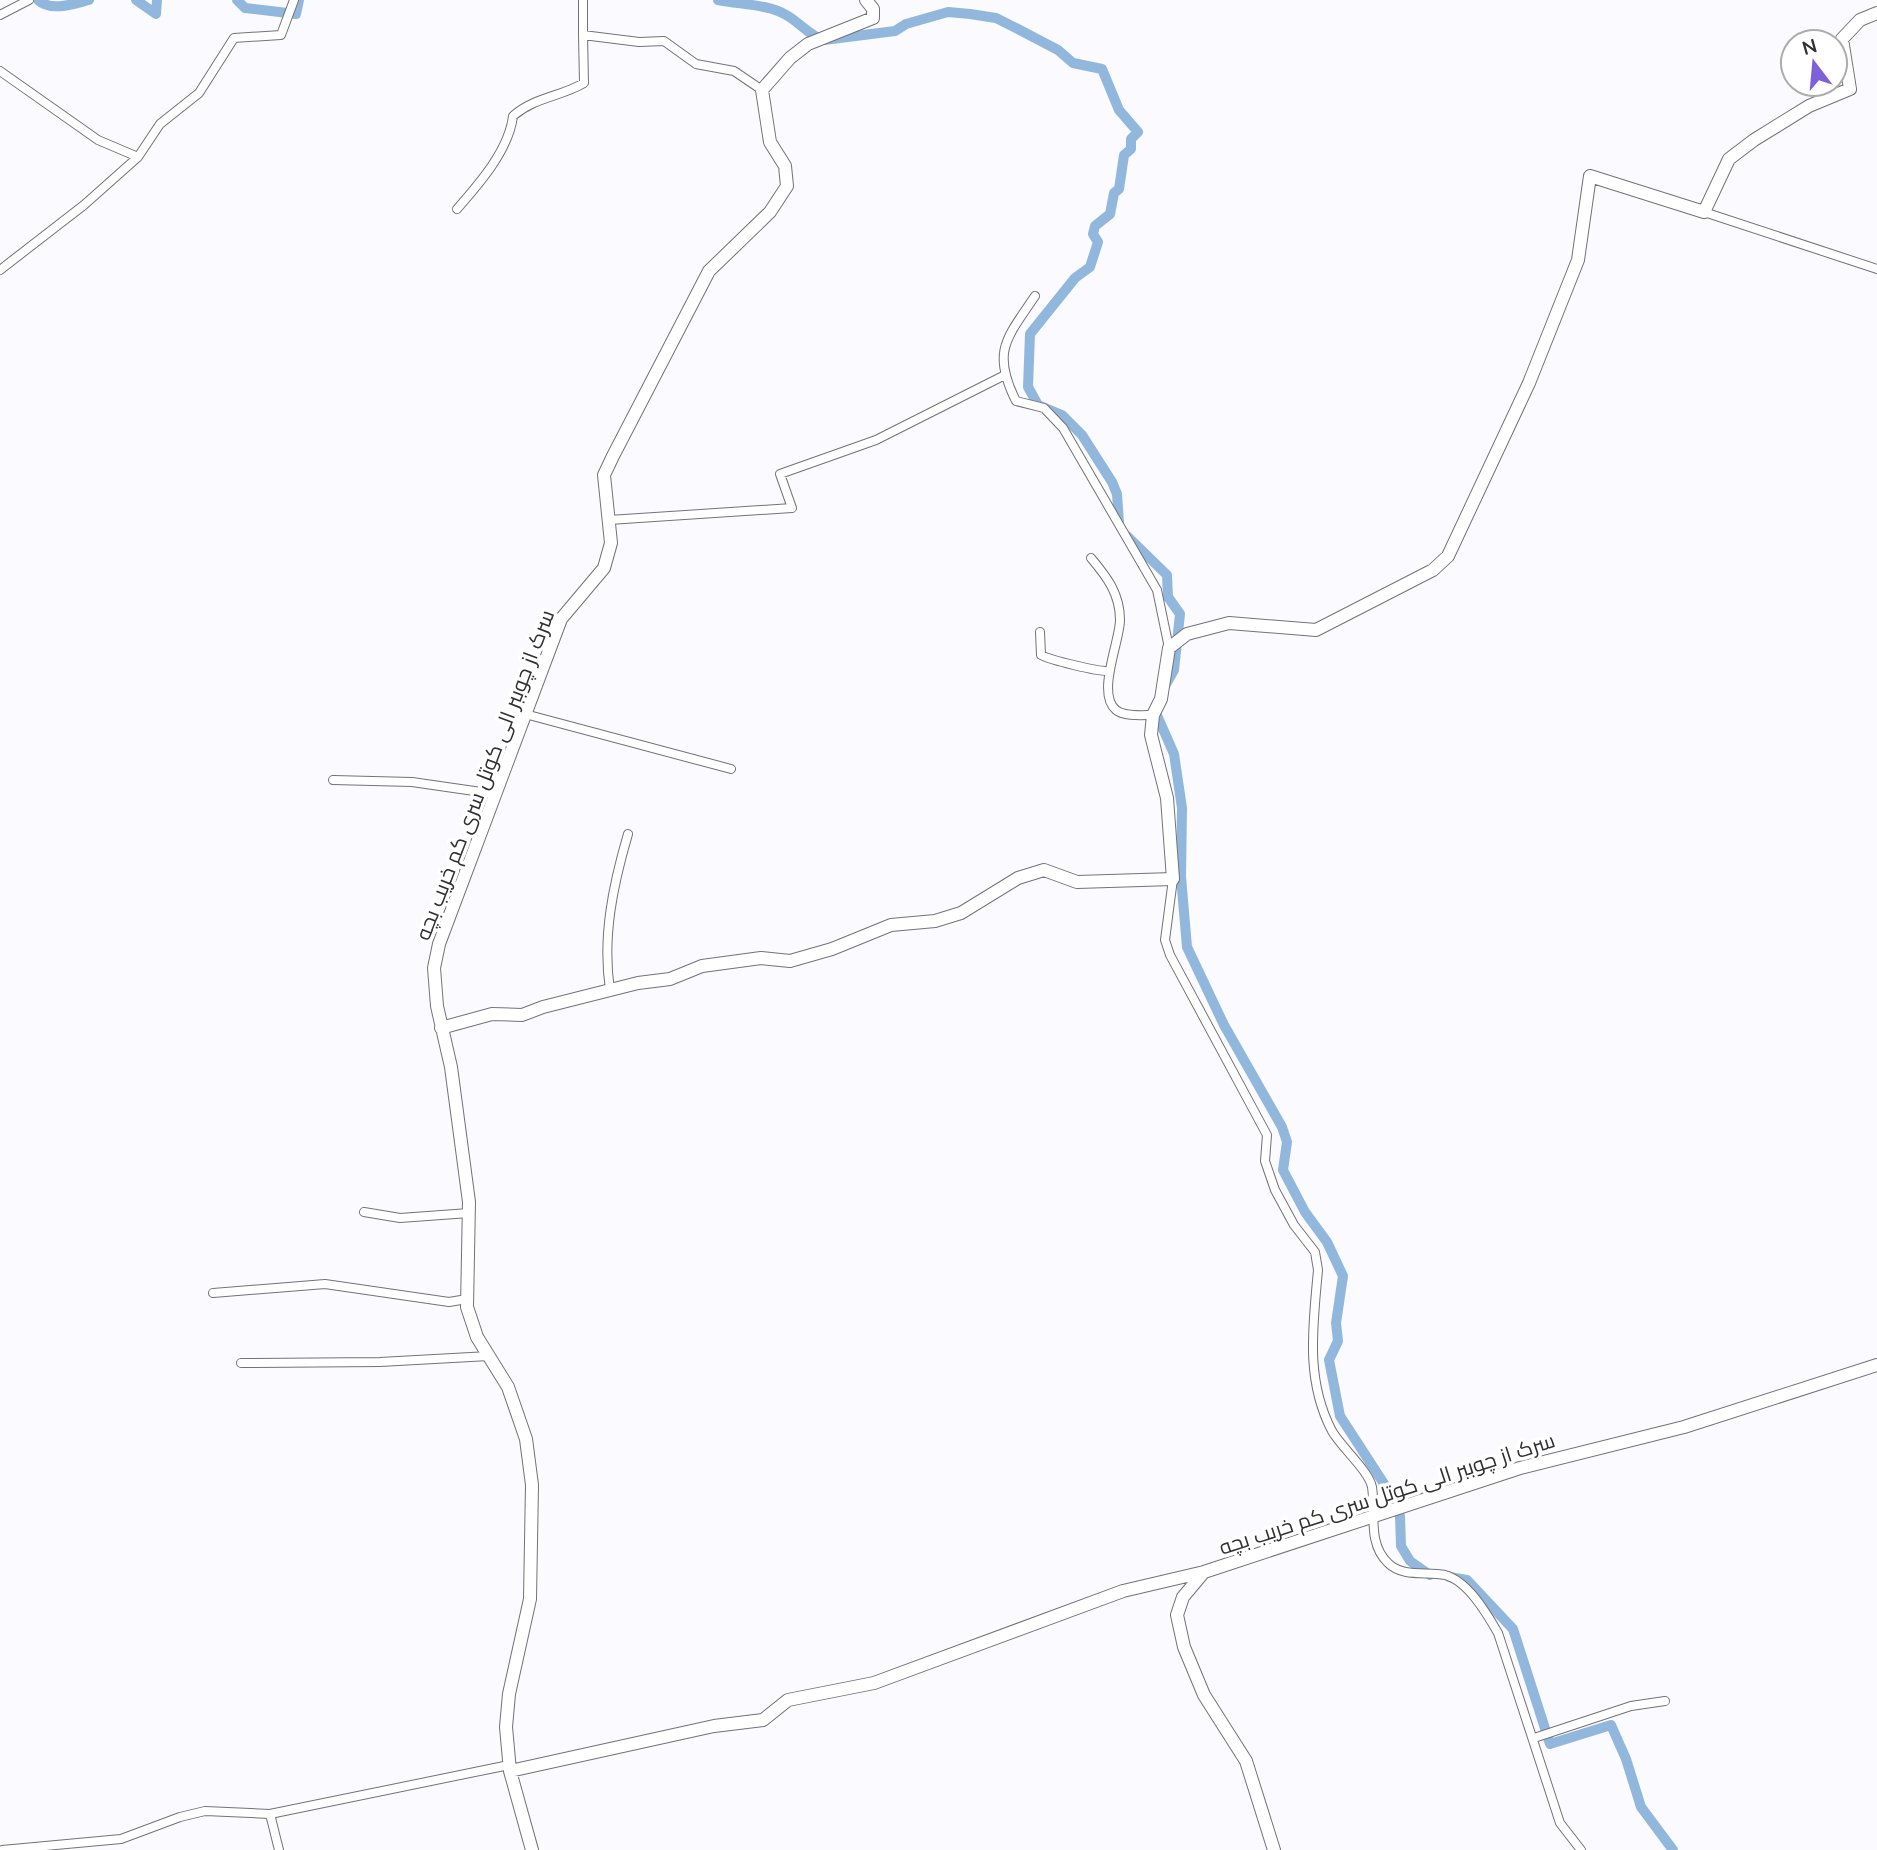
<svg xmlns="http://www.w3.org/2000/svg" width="1877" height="1850" font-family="'Nunito Sans',Cairo,sans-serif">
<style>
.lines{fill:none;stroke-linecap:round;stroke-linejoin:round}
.canal{stroke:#91b8dc;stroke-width:10}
.street-casing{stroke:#737277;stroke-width:10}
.secondary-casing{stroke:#737277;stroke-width:14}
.street{stroke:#fff;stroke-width:8}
.secondary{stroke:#fff;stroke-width:12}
.labels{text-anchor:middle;stroke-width:7;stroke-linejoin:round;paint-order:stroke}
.street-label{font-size:21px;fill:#302f31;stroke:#fff}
</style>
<rect width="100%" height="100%" fill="#fafaff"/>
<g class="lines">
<path class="canal" d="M 38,0 C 51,12 73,4 89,0
M 136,0 L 156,14 L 157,0
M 237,0 L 245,8 L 296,14 L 299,0
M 718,0 C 737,4 760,4 778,11 C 796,17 808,36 824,40 L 895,31 L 906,24 L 948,12 L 970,14 L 996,18 L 1016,28 L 1058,50 L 1073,63 L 1102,69 L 1119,110 L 1138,132 L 1131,139 L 1131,149 L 1124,155 L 1119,189 L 1114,193 L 1110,214 L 1095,226 L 1093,234 L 1098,242 L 1090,267 L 1075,278 L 1030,334 L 1028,387 L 1038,405 L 1062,415 L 1082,435 L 1112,482 L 1117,494 L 1119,523
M 1127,536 L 1167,575 L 1168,597 L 1180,614 L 1174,670 L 1165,686
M 1156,713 L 1174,754 L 1182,808 L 1181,877 L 1187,947 L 1224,1025 L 1282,1127 L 1287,1142 L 1283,1170 L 1305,1212 L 1327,1242 L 1343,1276 L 1336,1323 L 1338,1341 L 1329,1360 L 1340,1416 L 1390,1493 L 1400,1516 L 1401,1546 L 1410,1561 L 1430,1575
M 1449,1577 L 1467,1580 L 1513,1629 L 1550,1744 L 1611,1725 L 1626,1759 L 1641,1807 L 1673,1850"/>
<defs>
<path id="street" d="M 583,0 L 583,35 L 639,42 L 664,41 L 696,64 L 734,71 L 762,90
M 0,15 L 29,0
M 0,71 L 98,140 L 138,157
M 457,209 C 479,184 509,150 513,116 C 535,97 560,97 584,83 L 583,35
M 1704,212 L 1877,269
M 0,270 L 84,205 L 138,157 L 160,124 L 199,93 L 234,38 L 281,35 L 294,0
M 1035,296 C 1007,338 991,351 1016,401 L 1044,408 L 1063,428 L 1157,590 L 1169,648
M 609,520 L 792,508 L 780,474 L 876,440 L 1003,376
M 1091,558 C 1107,577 1120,594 1120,620 C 1120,641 1096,694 1116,710 C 1124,717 1144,715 1153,715
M 1040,632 L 1041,655 C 1050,660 1099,672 1109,671
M 525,714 L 731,769
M 333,780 L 412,782 L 495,794
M 1173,879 L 1165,940 L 1170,955 L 1267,1135 L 1265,1161 L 1275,1190 L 1294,1225 L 1315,1252 L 1318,1270 C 1313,1326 1305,1380 1332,1431 C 1341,1447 1369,1471 1372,1487 C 1376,1512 1367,1543 1388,1563 C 1403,1578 1427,1571 1445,1575 C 1468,1581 1487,1614 1498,1633 L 1560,1823 L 1581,1850
M 610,990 C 602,937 613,885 628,834
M 364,1212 L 400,1218 L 469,1213
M 213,1293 L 325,1284 L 449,1302 L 467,1299
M 241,1363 L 380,1362 L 489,1356
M 1534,1738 L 1631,1706 L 1665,1701
M 270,1814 L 279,1850
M 2,1850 L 121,1839 L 180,1817 L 205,1811 L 270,1814 L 509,1765"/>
<path id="secondary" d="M 441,1028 L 492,1014 L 522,1015 L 543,1007 L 638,983 L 670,979 L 702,966 L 761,958 L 790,961 L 832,949 L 891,925 L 935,921 L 961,913 L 1018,878 L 1044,870 L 1077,882 L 1173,879 L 1167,798 L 1151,735 L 1153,715 L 1161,699 L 1169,648 L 1187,634 L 1229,623 L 1316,630 L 1433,570 L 1448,556 L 1529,383 L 1578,260 L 1590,176 L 1704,212 L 1729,159 L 1754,140 L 1809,106 L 1850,89 L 1842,39 L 1860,20 L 1877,13
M 510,1771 L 714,1726 L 763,1720 L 788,1700 L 874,1683 L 1123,1591 L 1204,1572
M 532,1850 L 510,1771 L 506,1727 L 509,1694 L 530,1599 L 532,1485 L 526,1439 L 508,1387 L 477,1337 L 467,1307 L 469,1202 L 451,1067 L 437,1006 L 434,968 L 439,944 L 561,619 L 604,568 L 611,543 L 604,475 L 613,456 L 709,271 L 770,212 L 787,186 L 785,166 L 770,142 L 762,90 L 790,58 L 808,44 L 873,18 L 873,9 L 866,0
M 1274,1850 L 1246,1761 L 1204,1695 L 1184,1647 L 1177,1615 L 1183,1597 L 1204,1572 L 1520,1468 L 1684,1427 L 1877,1365"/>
</defs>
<use href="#street" class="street-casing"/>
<use href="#secondary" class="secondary-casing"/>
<use href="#street" class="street"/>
<use href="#secondary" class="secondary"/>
</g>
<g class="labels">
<g class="street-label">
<text transform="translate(485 775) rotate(-69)" y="7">سرک از چوببر الی کوتل سری کم خریب بچه</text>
<text transform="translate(1387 1494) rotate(-18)" y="7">سرک از چوببر الی کوتل سری کم خریب بچه</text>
</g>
</g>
<g transform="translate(1814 63) rotate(344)"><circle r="33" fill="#ffffff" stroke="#acacad" stroke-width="2"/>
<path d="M0-5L12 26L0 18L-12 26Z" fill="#7e60db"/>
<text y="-10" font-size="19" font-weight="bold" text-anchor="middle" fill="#302f31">N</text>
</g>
</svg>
